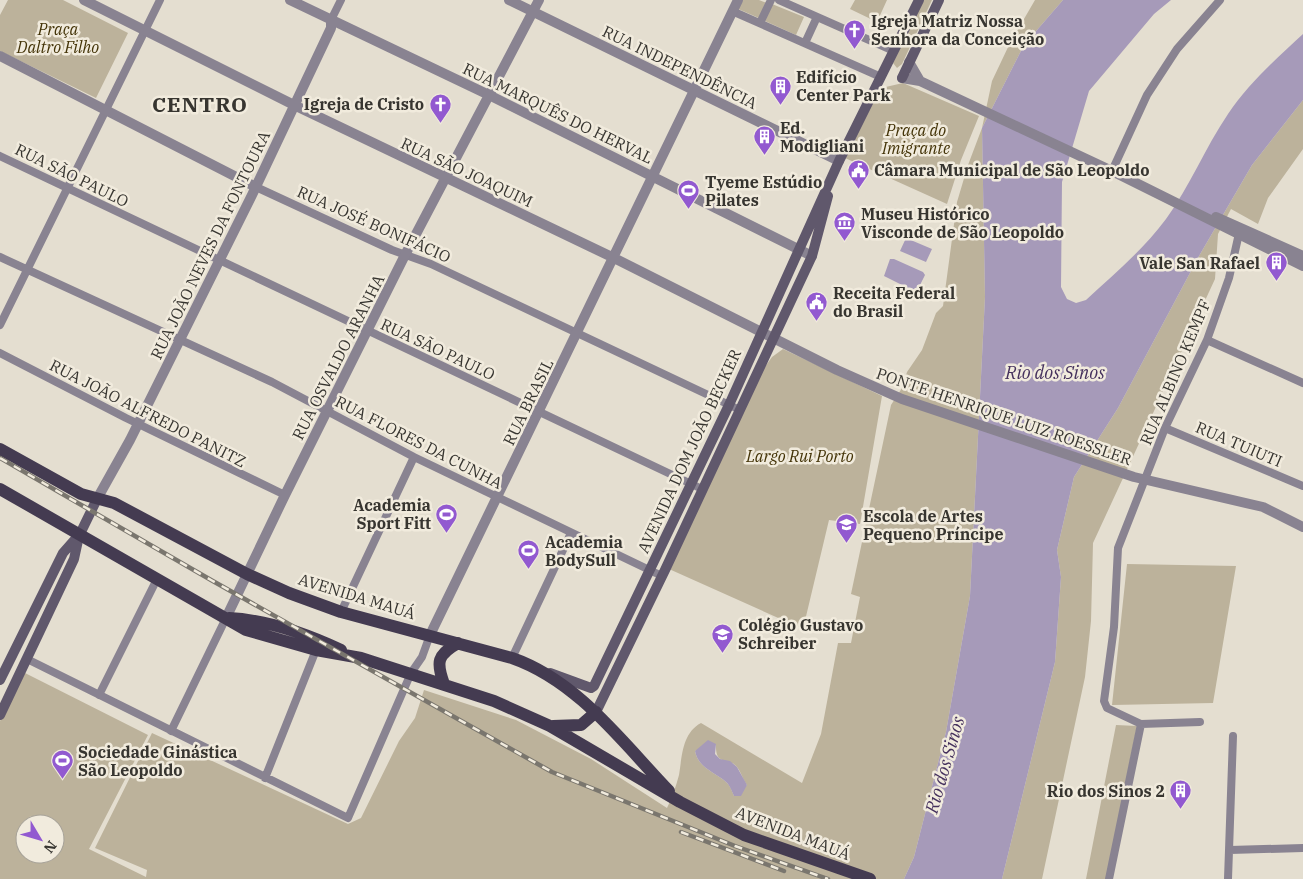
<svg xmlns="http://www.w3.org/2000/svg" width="1303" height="879" font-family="'IBM Plex Serif',serif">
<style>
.green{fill:#bcb29b;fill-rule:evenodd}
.water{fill:#a69ab9}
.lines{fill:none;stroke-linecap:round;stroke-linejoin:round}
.minor{stroke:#898391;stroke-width:8}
.tertiary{stroke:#898391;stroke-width:10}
.secondary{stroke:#60586c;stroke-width:10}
.primary{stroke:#443b51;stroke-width:12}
.rail-casing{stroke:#7a766e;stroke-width:4.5}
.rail{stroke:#f1ebdd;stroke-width:2.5;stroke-dasharray:8;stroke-linecap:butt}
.labels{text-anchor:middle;stroke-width:5;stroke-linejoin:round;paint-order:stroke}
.poi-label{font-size:16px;font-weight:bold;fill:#373530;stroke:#f1ebdd;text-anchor:start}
.park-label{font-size:16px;font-style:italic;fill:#433307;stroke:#f1ebdd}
.street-label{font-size:16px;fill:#373530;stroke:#f1ebdd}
.water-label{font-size:18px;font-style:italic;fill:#45315d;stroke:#f1ebdd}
.district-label{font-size:21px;font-weight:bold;letter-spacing:1px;fill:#373530;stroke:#f1ebdd}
</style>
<rect width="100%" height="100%" fill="#e4ded0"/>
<path class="green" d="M 8,0 L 63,0 L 128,33 L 96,98 L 0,51 L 0,15 Z
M 739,0 L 759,0 L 767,3 L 761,19 L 736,8 Z
M 855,0 L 887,0 L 877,22 L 850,9 Z
M 923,0 L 932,0 L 902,64 L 897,68 L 893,63 Z
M 1035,0 L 1063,0 L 1024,45 L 982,128 L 985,297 L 970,596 L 946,732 L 914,857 L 904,879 L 0,879 L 0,721 L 25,673 L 148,735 L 89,849 L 146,877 L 147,870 L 95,848 L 152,733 L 348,824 L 361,818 L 399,741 L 415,718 L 424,690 L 516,720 L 591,759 L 667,808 C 672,798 676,786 679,775 C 682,757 682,733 701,723 L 802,783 L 821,734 L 838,643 L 851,643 L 860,597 L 851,594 L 891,405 L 902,388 L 907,372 L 922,350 L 936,313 L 943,306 L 957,202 L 968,165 L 982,128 L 992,81 L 1010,43 ZM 716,744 C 715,767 728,756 737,767 C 741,772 743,780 747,785 L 734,796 C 732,791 730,785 726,782 C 715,772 698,768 695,751 ZM 25,824 L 55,824 L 55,854 L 25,854 Z
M 772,4 L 804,17 L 796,35 L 765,21 Z
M 903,83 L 979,116 L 961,160 L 947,204 L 845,158 L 877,89 Z
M 1303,100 L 1303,149 L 1268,198 L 1258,224 L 1231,209 L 1218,234 L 1215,279 L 1093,543 L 1091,621 L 1085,677 L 1042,879 L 1002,879 L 1055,662 L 1061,577 L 1057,550 L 1074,477 L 1118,408 L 1199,256 L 1252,165 Z
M 783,349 L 882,396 L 860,524 L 829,520 L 803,629 L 669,569 L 762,371 L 772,357 Z
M 1127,564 L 1236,566 L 1213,703 L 1112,705 Z
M 1116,725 L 1137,726 L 1106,879 L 1086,879 Z"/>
<path class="water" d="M 1063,0 L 1171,0 L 1154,14 L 1089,91 L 1062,182 L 1061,287 L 1067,299 L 1076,303 L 1086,300 C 1114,274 1143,250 1166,219 C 1190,186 1205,148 1228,114 C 1248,84 1277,58 1303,34 L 1303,100 L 1252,165 L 1199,256 L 1118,408 L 1074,477 L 1057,550 L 1061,577 L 1055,662 L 1002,879 L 904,879 L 914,857 L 946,732 L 970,596 L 985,297 L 982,128 L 1024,45 Z
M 906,238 L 932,249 L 926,262 L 900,251 Z
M 890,259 L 894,259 L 923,272 L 925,275 L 918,289 L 914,291 L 884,276 Z
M 708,740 L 716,744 L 715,754 L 720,759 L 730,761 L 737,767 L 747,785 L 741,796 L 734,796 C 732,792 730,785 726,782 C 715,772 698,768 695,751 Z"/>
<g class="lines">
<path class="minor" d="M 779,0 L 894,51
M 732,11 L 881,77
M 331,20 L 341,0
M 760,23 L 771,0
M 805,43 L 817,17
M 0,156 L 702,489
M 1112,171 L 1147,95 L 1177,49 L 1220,0
M 256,187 L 392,250 L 431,264 L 740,410
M 0,257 L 272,382 L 414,457 L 662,576
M 0,325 L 160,0
M 1207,340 L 1303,383
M 0,353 L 126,418 L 285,495
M 1165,428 L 1303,486
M 341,612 L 414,457
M 512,658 L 571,533
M 27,659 L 348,818 L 411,673 L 422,657 L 430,635
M 99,695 L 157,579
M 1200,722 L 1141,724 L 1107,708 L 1104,701 L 1114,627 L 1118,548 L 1165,428 L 1207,340 L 1229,278 L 1240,229
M 171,731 L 226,618
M 265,778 L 316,650
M 1230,850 L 1303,848
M 1109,879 L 1141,724
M 1228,879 L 1233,736"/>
<path class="tertiary" d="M 84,0 L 294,105 L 614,258 L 837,370 L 902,399 L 1134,477 L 1263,507 L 1303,527
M 290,0 L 489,95 L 812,256
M 509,0 L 839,161
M 0,56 L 256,187
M 909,62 L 920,81
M 902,78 L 920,81 L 1112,171 L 1303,266
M 1216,217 L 1303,256
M 97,499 L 130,440 L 252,195 L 331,28 L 331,20
M 226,618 L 285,495 L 405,255 L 539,0
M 430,635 L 738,0"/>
<path class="secondary" d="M 902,78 L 939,0
M 550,673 L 591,688 L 594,686 L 729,405 L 839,161 L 919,0
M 0,680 L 63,553 L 78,536
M 596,712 L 665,570 L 812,256 L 828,196
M 0,715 L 74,559 L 79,536 L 97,499"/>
<path class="primary" d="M 0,449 L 81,494 L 114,503 L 247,574 L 289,593 L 341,612 L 512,658 C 578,681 622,742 669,791
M 0,489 L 246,630 L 316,650 L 361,658 L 494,701 L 550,726 L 680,802 L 744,835 L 870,879
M 229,618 C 267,620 307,634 341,650
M 444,684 C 436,662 437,655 458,643
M 553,726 L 581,725 L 596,712"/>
<defs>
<path id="rail" d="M 0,458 L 211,580 L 552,772 L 735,846 L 828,879
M 681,832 L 784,871"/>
</defs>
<use href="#rail" class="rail-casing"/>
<use href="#rail" class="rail"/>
</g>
<defs>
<symbol id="church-pin" viewBox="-11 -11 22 30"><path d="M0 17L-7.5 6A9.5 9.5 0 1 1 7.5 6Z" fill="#9259d0" stroke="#f1ebdd"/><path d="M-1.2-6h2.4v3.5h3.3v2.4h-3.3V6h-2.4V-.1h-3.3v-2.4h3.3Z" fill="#fff"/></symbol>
<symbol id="building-pin" viewBox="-11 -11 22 30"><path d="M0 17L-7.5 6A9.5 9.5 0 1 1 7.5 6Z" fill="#9259d0" stroke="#f1ebdd"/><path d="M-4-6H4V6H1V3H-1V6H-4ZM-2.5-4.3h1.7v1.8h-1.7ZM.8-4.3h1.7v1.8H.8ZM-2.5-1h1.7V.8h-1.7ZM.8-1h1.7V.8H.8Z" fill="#fff"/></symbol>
<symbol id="civic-pin" viewBox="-11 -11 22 30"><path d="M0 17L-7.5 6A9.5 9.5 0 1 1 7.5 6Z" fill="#9259d0" stroke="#f1ebdd"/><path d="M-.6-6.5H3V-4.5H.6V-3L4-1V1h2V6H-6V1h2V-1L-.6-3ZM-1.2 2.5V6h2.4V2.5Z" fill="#fff"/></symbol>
<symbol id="stadium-pin" viewBox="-11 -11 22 30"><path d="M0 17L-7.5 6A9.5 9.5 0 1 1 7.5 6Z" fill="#9259d0" stroke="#f1ebdd"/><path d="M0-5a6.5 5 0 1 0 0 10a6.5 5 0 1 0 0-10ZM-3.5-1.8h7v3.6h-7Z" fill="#fff"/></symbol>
<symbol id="museum-pin" viewBox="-11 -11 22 30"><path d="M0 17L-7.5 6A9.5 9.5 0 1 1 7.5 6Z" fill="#9259d0" stroke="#f1ebdd"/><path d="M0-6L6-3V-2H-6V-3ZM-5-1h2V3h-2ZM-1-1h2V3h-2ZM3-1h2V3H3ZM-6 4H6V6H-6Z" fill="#fff"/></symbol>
<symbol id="school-pin" viewBox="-11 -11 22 30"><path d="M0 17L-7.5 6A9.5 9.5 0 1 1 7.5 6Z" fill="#9259d0" stroke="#f1ebdd"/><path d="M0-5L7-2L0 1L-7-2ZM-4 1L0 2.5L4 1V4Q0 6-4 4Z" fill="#fff"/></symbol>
</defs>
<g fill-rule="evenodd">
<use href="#church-pin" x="842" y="18" width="25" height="34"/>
<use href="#building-pin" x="768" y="74" width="25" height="34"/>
<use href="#church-pin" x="428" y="92" width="25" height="34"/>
<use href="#building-pin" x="752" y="124" width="25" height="34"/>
<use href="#civic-pin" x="846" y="158" width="25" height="34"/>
<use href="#stadium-pin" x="676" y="178" width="25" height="34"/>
<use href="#museum-pin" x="832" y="210" width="25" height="34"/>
<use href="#building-pin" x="1264" y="250" width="25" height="34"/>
<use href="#civic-pin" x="804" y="290" width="25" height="34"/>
<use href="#stadium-pin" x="434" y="502" width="25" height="34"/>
<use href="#school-pin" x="834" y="512" width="25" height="34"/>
<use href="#stadium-pin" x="516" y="538" width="25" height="34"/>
<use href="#school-pin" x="710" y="622" width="25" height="34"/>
<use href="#stadium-pin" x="50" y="748" width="25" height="34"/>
<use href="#building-pin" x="1168" y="778" width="25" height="34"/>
</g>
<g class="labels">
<g class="poi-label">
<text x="871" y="27">Igreja Matriz Nossa<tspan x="871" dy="18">Senhora da Conceição</tspan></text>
<text x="796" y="83">Edifício<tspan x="796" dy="18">Center Park</tspan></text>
<text x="424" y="110" text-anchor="end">Igreja de Cristo</text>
<text x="780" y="134">Ed.<tspan x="780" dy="18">Modigliani</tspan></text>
<text x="874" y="176">Câmara Municipal de São Leopoldo</text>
<text x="705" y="188">Tyeme Estúdio<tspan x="705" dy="18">Pilates</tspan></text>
<text x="861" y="220">Museu Histórico<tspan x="861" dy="18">Visconde de São Leopoldo</tspan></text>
<text x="1260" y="269" text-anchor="end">Vale San Rafael</text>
<text x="833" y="299">Receita Federal<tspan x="833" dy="18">do Brasil</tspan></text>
<text x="431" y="511" text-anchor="end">Academia<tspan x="431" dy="18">Sport Fitt</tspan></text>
<text x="863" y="522">Escola de Artes<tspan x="863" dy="18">Pequeno Príncipe</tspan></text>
<text x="545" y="548">Academia<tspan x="545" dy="18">BodySull</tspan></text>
<text x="738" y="631">Colégio Gustavo<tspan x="738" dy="18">Schreiber</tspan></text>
<text x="78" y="758">Sociedade Ginástica<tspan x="78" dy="18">São Leopoldo</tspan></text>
<text x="1165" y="797" text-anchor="end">Rio dos Sinos 2</text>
</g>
<g class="park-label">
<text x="58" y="35">Praça<tspan x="58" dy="18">Daltro Filho</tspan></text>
<text x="916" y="136">Praça do<tspan x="916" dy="18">Imigrante</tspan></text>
<text x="800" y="462">Largo Rui Porto</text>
</g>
<g class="street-label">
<text transform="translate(680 67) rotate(26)" y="6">RUA INDEPENDÊNCIA</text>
<text transform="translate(558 113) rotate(26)" y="6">RUA MARQUÊS DO HERVAL</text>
<text transform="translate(467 172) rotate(25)" y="6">RUA SÃO JOAQUIM</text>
<text transform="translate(72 175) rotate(26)" y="6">RUA SÃO PAULO</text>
<text transform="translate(374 224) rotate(24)" y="6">RUA JOSÉ BONIFÁCIO</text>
<text transform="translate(210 245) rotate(-64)" y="6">RUA JOÃO NEVES DA FONTOURA</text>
<text transform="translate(438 349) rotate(25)" y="6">RUA SÃO PAULO</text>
<text transform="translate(338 357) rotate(-63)" y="6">RUA OSVALDO ARANHA</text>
<text transform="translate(1175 372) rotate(-67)" y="6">RUA ALBINO KEMPF</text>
<text transform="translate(528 402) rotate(-64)" y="6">RUA BRASIL</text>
<text transform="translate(148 413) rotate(27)" y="6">RUA JOÃO ALFREDO PANITZ</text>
<text transform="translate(1004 416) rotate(19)" y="6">PONTE HENRIQUE LUIZ ROESSLER</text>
<text transform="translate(419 442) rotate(27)" y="6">RUA FLORES DA CUNHA</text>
<text transform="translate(1239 444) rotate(23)" y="6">RUA TUIUTI</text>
<text transform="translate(689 451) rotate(-65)" y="6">AVENIDA DOM JOÃO BECKER</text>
<text transform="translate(357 596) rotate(17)" y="6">AVENIDA MAUÁ</text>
<text transform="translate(793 833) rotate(21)" y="6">AVENIDA MAUÁ</text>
</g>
<g class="water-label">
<text x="1055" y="379">Rio dos Sinos</text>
<text transform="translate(945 765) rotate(-74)" y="6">Rio dos Sinos</text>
</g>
<g class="district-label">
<text x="200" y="112">CENTRO</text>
</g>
</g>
<g transform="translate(40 839) rotate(128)"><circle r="24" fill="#f1ebdd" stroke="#a7a298"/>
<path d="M0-4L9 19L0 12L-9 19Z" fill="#9259d0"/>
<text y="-8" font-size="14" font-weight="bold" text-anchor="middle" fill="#373530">N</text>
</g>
</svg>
